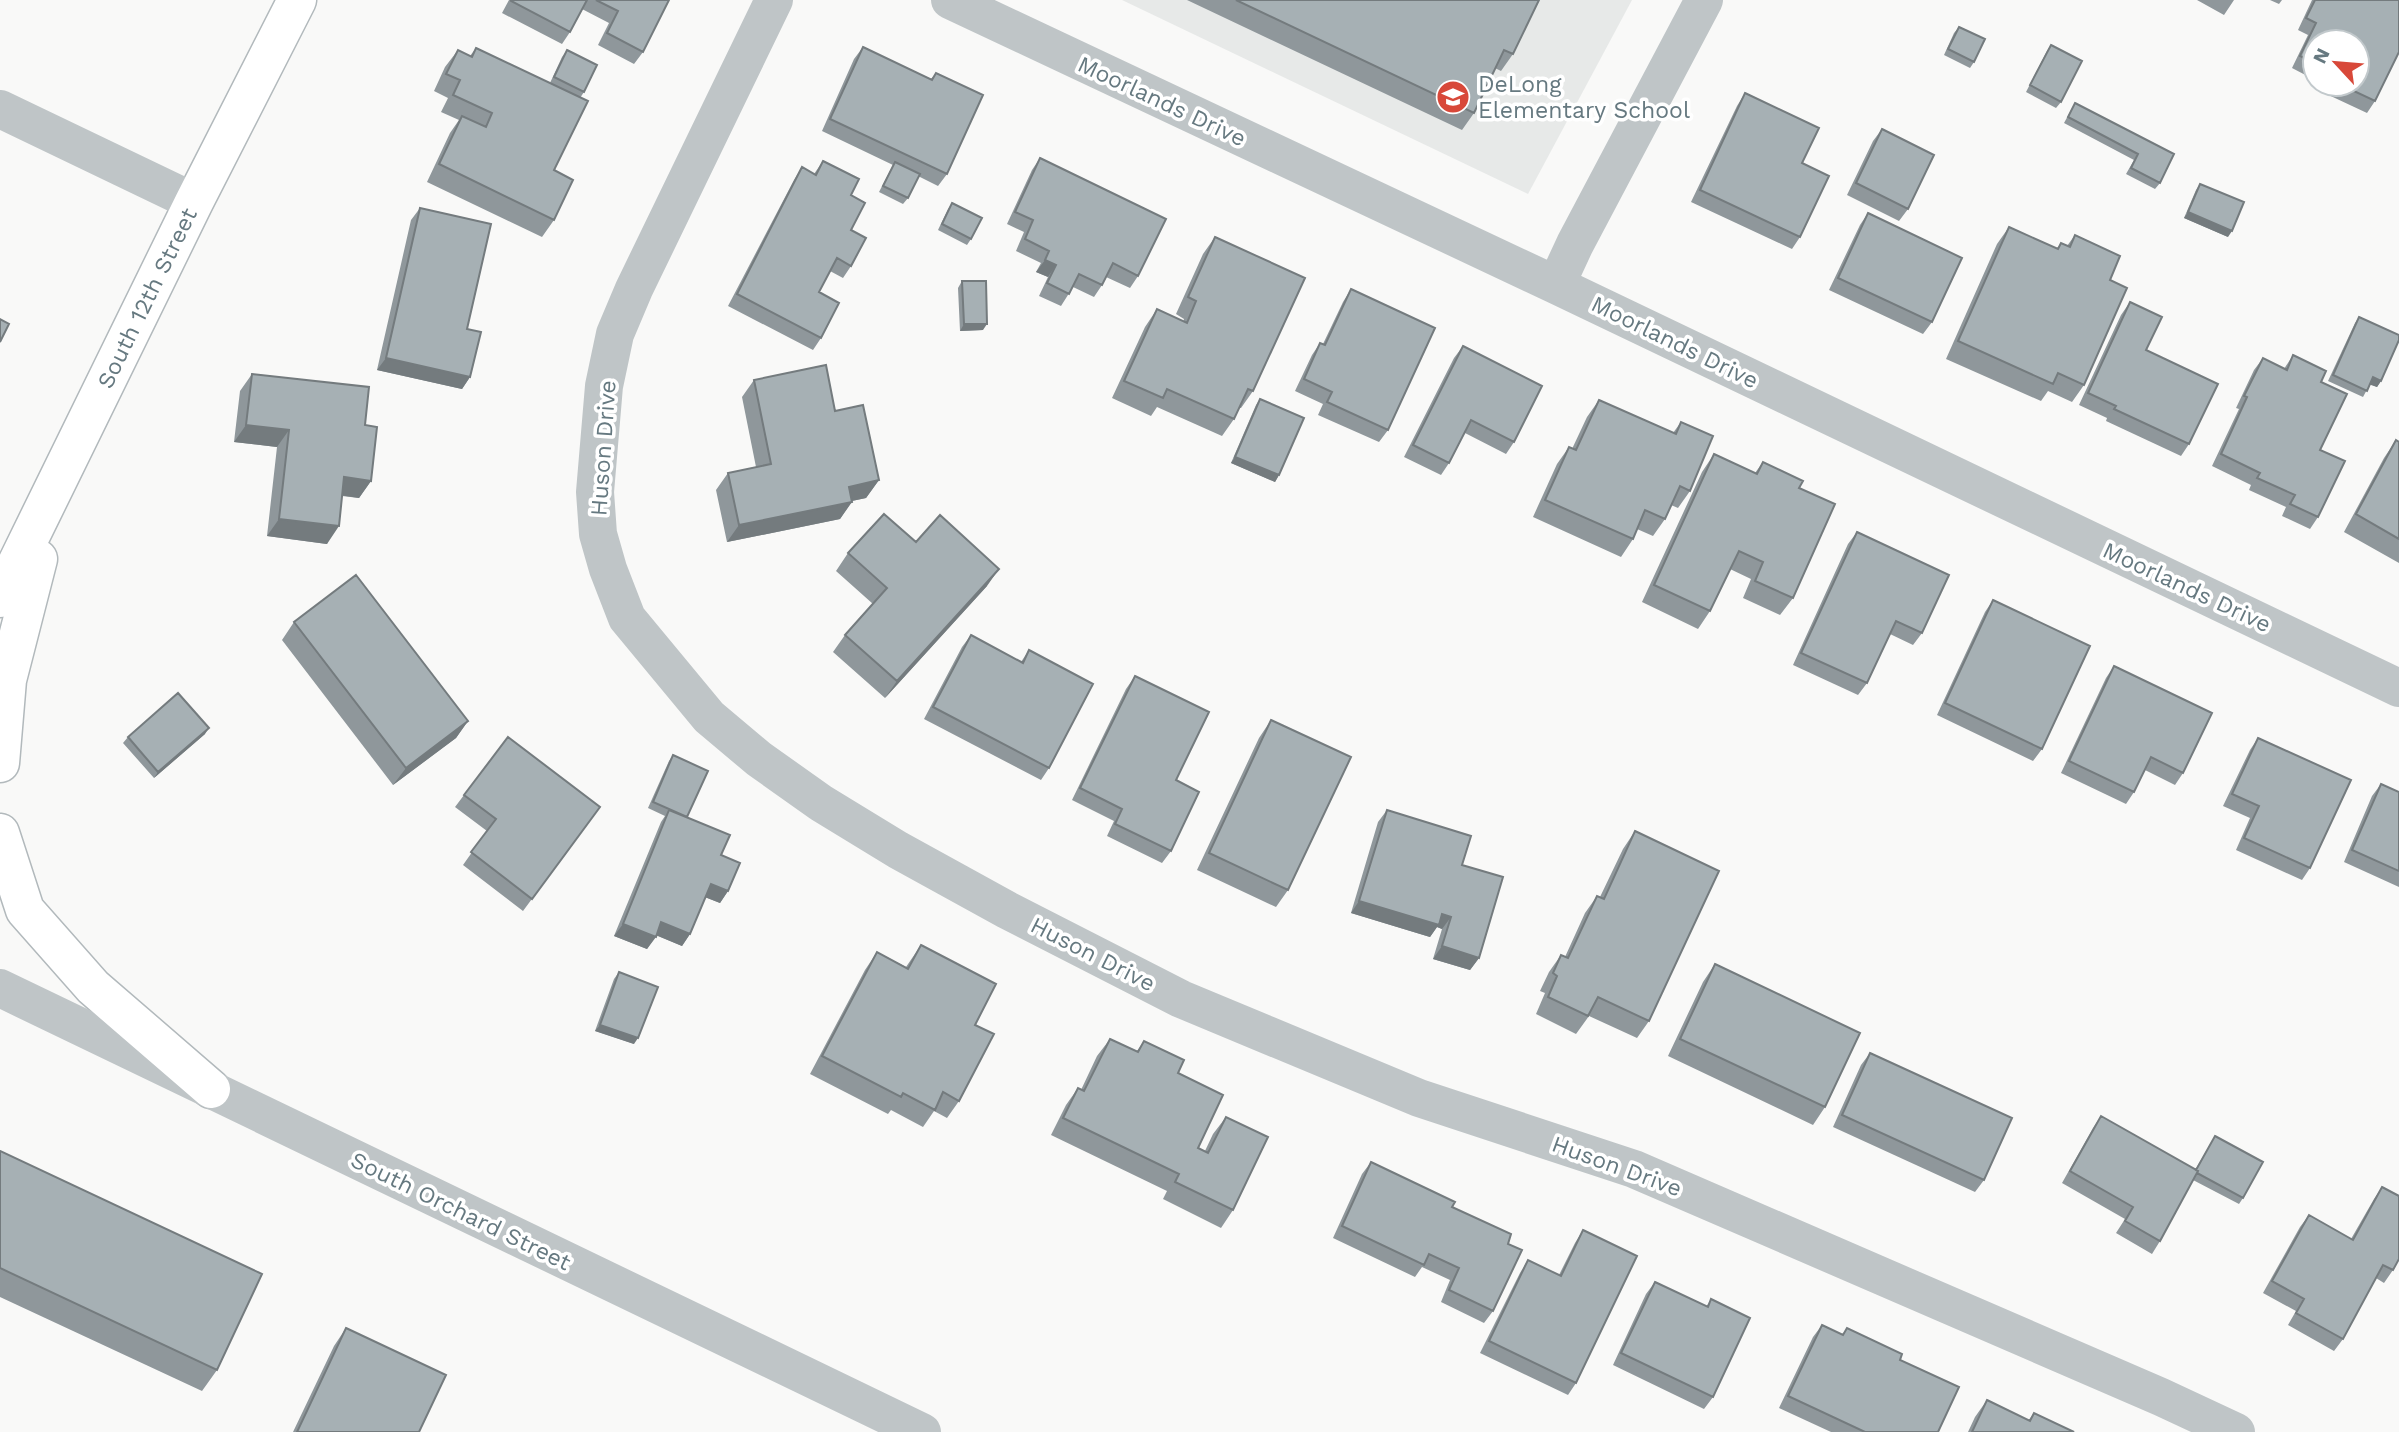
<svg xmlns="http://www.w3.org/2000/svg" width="2399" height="1432" font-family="'Work Sans',sans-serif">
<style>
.built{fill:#e7e9e8}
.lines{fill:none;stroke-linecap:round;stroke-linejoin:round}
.secondary-casing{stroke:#b2b9bc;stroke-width:41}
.minor{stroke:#bfc5c7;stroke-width:38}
.tertiary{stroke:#bfc5c7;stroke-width:38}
.secondary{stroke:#fff;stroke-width:38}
.wall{fill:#8f979b}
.shaded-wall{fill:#747b7e}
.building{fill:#a6b0b4;stroke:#747b7e;stroke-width:2}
.labels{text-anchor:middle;stroke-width:7;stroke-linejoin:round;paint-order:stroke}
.poi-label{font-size:23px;fill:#667980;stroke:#fff;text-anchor:start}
.street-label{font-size:23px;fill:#667980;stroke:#fff}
</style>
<rect width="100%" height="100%" fill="#f9f9f8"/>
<path class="built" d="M 1122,0 L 1632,0 L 1528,194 Z"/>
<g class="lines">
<defs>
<g id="secondary">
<path id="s1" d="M 0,598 L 194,202 L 297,0"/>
<path d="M 0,763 L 7,680 L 38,559"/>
<path d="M 0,833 L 25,910 L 93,987 L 211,1089"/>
</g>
</defs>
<use href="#secondary" class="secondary-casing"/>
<path class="minor" d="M 774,0 L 634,289 L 615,334 L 604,386 L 595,492 L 598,534 L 608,569 L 627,618 L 709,717 L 759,759 L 821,803 L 898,850 L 1007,910 L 1181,999 L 1419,1098 L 1634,1169 L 2161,1397 L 2236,1432
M 950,0 L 1556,285 L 2399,688
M 0,109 L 194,202
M 1556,285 L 1575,244 L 1704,0"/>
<path class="tertiary" d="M 0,988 L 922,1432"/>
<use href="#secondary" class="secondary"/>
</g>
<path class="wall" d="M 509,0 L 669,0 L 643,52 L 634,64 L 598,45 L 609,23 L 582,9 L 570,32 L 562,44 L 502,13 Z
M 1187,0 L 1539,0 L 1513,54 L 1501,71 L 1495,68 L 1474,113 L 1462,130 Z
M 2197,0 L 2234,0 L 2224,15 Z
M 2270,0 L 2282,0 L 2279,4 Z
M 2312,0 L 2399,0 L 2375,101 L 2367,113 L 2320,91 L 2323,84 L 2357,84 L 2315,42 L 2315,80 L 2292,68 L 2308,35 L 2298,30 Z
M 1959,27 L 1974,62 L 1970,68 L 1944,55 L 1954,33 Z
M 2051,45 L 2061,102 L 2056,108 L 2026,92 L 2047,51 Z
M 863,47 L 931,79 L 936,73 L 947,174 L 938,186 L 918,176 L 908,198 L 903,204 L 879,192 L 893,165 L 822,131 L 854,59 Z
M 476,48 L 550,83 L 562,57 L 567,50 L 584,92 L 580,98 L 554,170 L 554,220 L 542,237 L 427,182 L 450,133 L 459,120 L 441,112 L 448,98 L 434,91 L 445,67 L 458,50 L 470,56 Z
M 1745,93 L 1802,163 L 1800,237 L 1792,249 L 1691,202 L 1737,106 Z
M 2075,103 L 2174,154 L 2160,183 L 2155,189 L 2126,174 L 2134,160 L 2064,123 Z
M 1882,129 L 1908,209 L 1899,221 L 1847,195 L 1873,141 Z
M 1040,158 L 1138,276 L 1130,288 L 1106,277 L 1102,285 L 1094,297 L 1073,287 L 1061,306 L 1039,296 L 1048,277 L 1036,272 L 1041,263 L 1016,251 L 1024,232 L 1007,224 L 1032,170 Z
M 823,161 L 851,195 L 851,266 L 843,278 L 830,271 L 819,292 L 821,338 L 813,350 L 728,306 L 794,180 L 802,167 L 814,174 Z
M 2200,184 L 2228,237 L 2184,218 L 2196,190 Z
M 952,203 L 971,239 L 967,245 L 938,230 L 948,209 Z
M 420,208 L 467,329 L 470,377 L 462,389 L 377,370 L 411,220 Z
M 1868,213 L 1932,322 L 1923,334 L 1829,290 L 1860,225 Z
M 2009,227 L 2057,249 L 2061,243 L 2067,246 L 2075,235 L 2110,280 L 2084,385 L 2072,402 L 2048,391 L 2041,401 L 1946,359 L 1997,244 Z
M 1215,237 L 1253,391 L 1241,408 L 1239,408 L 1234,419 L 1222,436 L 1157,407 L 1151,416 L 1112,398 L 1145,327 L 1157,309 L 1183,322 L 1184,319 L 1176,314 L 1203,254 Z
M 962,281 L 983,330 L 960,331 L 958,288 Z
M 1351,289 L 1388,430 L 1379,442 L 1318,415 L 1323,404 L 1295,391 L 1312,355 L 1320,343 L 1323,344 L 1343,302 Z
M 2130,302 L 2146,350 L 2189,444 L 2181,456 L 2106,421 L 2107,418 L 2079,405 L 2121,315 Z
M 2359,317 L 2381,381 L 2377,387 L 2370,384 L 2363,397 L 2328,381 L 2355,323 Z
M 1463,346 L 1514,442 L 1506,454 L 1465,433 L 1449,463 L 1441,475 L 1404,457 L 1454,358 Z
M 2293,355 L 2321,382 L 2318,517 L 2310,529 L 2282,516 L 2286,507 L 2249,490 L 2251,485 L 2212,466 L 2239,409 L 2236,408 L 2254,370 L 2263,358 L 2284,369 Z
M 252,374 L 365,425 L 371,481 L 359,498 L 342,496 L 327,544 L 267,536 L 277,447 L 234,442 L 240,391 Z
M 754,380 L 835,411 L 879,480 L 866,498 L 852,501 L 840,519 L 727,542 L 716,490 L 728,473 L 756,467 L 742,397 Z
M 1260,399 L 1279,475 L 1275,482 L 1231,463 L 1256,405 Z
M 1599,400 L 1673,433 L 1681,422 L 1690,491 L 1678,508 L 1671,505 L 1665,519 L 1653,536 L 1637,529 L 1633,539 L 1621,557 L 1533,517 L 1557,464 L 1569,447 L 1572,449 L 1587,417 Z
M 2396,440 L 2399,442 L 2399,563 L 2344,532 L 2384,458 Z
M 1714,454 L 1755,473 L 1763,462 L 1799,488 L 1793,598 L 1780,615 L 1743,598 L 1751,579 L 1730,569 L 1710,611 L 1698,629 L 1642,602 L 1702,472 Z
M 1857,532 L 1922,633 L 1913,645 L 1890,634 L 1867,683 L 1858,695 L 1793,665 L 1848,544 Z
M 916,542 L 987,586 L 885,698 L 833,652 L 845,635 L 873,604 L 836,571 L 848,553 Z
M 1993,600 L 2042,749 L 2033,761 L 1937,715 L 1985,612 Z
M 294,622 L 468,721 L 456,738 L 393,785 L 282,640 Z
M 971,635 L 1021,662 L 1029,650 L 1049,768 L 1041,780 L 924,719 L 962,647 Z
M 2114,666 L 2183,773 L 2175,785 L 2145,770 L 2134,792 L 2126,804 L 2061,773 L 2106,678 Z
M 1135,676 L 1171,851 L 1162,863 L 1107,836 L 1114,821 L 1072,800 L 1126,689 Z
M 1271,720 L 1288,890 L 1276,907 L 1197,870 L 1259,738 Z
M 205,734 L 154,778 L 123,743 L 128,737 Z
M 2258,738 L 2310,868 L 2302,880 L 2236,850 L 2250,818 L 2223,806 L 2250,750 Z
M 673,755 L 687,817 L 721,855 L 728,891 L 720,903 L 705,897 L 690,934 L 682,946 L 656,935 L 647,949 L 614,936 L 661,822 L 665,816 L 648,808 L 669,761 Z
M 2381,784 L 2399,792 L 2399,887 L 2344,862 L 2372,796 Z
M 464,795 L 600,807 L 523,911 L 463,865 L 487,831 L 455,807 Z
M 1387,810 L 1462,865 L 1479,958 L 1470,970 L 1433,959 L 1442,929 L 1437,927 L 1430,937 L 1351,913 L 1378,822 Z
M 1635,831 L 1649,1021 L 1637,1038 L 1589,1016 L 1576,1034 L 1536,1014 L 1545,993 L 1540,991 L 1549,972 L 1561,955 L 1565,957 L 1585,913 L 1597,896 L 1600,897 L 1623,849 Z
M 921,945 L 975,1025 L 959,1101 L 947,1118 L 934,1111 L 923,1127 L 891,1110 L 888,1114 L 810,1074 L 865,970 L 877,952 L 906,967 Z
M 1715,964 L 1825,1107 L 1813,1125 L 1668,1056 L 1703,982 Z
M 619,972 L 634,1044 L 595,1031 L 614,979 Z
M 1110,1039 L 1137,1051 L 1144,1041 L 1178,1073 L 1198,1148 L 1205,1151 L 1213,1134 L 1226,1117 L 1233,1210 L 1221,1228 L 1163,1199 L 1167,1191 L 1051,1135 L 1066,1105 L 1078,1088 L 1081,1090 L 1097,1056 Z
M 1870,1053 L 1984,1180 L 1975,1192 L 1833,1127 L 1861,1065 Z
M 2101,1116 L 2195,1170 L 2215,1136 L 2243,1198 L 2239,1204 L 2193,1180 L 2160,1241 L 2152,1254 L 2116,1233 L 2125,1219 L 2062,1183 L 2093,1128 Z
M 0,1151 L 217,1370 L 202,1391 L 0,1297 Z
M 1371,1162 L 1452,1207 L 1508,1244 L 1493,1311 L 1484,1323 L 1441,1302 L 1450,1280 L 1422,1267 L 1415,1277 L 1333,1238 L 1362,1174 Z
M 2382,1187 L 2393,1270 L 2384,1283 L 2376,1278 L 2343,1339 L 2334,1351 L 2288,1325 L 2296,1311 L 2263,1293 L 2300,1227 L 2309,1215 L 2351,1239 L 2374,1199 Z
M 1583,1230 L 1576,1383 L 1568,1395 L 1480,1353 L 1520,1273 L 1528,1260 L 1559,1275 L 1575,1243 Z
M 1655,1282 L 1706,1307 L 1711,1299 L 1713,1397 L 1704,1409 L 1613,1365 L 1646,1294 Z
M 1822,1325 L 1842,1335 L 1847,1328 L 1900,1360 L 1938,1432 L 1831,1432 L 1779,1408 L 1813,1337 Z
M 346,1328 L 419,1432 L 293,1432 L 334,1346 Z
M 1987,1400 L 2028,1421 L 2034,1413 L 2074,1432 L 1968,1432 L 1975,1417 Z"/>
<path class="shaded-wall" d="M 2188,212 L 2232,231 L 2228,237 L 2184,218 Z
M 1045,260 L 1056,265 L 1048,277 L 1036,272 Z
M 964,324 L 987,324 L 983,330 L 960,331 Z
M 386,358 L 470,377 L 462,389 L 377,370 Z
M 2373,377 L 2381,381 L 2377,387 L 2368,384 Z
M 246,425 L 289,430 L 277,447 L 234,442 Z
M 1235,457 L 1279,475 L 1275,482 L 1231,463 Z
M 344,477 L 371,481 L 359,498 L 332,494 Z
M 879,480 L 866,498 L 837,504 L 849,487 Z
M 852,502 L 840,519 L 727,542 L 739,525 Z
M 279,519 L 339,526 L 327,544 L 267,536 Z
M 999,569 L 987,586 L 885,698 L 897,681 Z
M 468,721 L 456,738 L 393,785 L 406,768 Z
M 209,728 L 205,734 L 154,778 L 158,772 Z
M 711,884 L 728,891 L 720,903 L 702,896 Z
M 1359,901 L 1442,914 L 1451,917 L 1442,929 L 1437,927 L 1430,937 L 1351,913 Z
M 661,922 L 690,934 L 682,946 L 653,934 Z
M 623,924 L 656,937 L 647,949 L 614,936 Z
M 1442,946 L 1479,958 L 1470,970 L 1433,959 Z
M 600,1025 L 638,1038 L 634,1044 L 595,1031 Z"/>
<path class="building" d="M 511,0 L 587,0 L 570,32 L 511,1 Z
M 596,0 L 669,0 L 643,52 L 607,33 L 618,11 Z
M 1236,0 L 1539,0 L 1513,54 L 1504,50 L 1474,113 Z
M 2315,0 L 2399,0 L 2399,52 L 2375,101 L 2339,84 L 2357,84 L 2357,42 L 2315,42 L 2315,63 L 2300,56 L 2316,23 L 2306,18 Z
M 1959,27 L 1985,39 L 1974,62 L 1948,49 Z
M 2051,45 L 2082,61 L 2061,102 L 2030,85 Z
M 863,47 L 932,80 L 936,73 L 983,95 L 947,174 L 830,119 Z
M 476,48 L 588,101 L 554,170 L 573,180 L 554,220 L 439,164 L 462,116 L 486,127 L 492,113 L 453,95 L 460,80 L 446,74 L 458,50 L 472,57 Z
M 567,50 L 597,65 L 584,92 L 554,77 Z
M 1745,93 L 1819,128 L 1802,163 L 1829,176 L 1800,237 L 1700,190 Z
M 2075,103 L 2174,154 L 2160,183 L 2131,168 L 2138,154 L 2068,117 Z
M 1882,129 L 1934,155 L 1908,209 L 1856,183 Z
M 1040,158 L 1166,219 L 1138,276 L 1113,263 L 1102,285 L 1079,274 L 1069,294 L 1047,283 L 1056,265 L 1045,260 L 1049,251 L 1025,239 L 1033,220 L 1015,212 Z
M 823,161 L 859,179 L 851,195 L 865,203 L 851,230 L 866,238 L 851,266 L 837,258 L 819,292 L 839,303 L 821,338 L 737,294 L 802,167 L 816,175 Z
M 895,162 L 920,174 L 908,198 L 883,186 Z
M 2200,184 L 2244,202 L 2232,231 L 2188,212 Z
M 952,203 L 982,218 L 971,239 L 942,224 Z
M 420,208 L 491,224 L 467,329 L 481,332 L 470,377 L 386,358 Z
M 1868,213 L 1962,258 L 1932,322 L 1838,278 Z
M 2009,227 L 2058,249 L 2061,243 L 2070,247 L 2075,235 L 2120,256 L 2110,280 L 2127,288 L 2084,385 L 2058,373 L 2053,384 L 1958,341 Z
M 1215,237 L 1305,278 L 1253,391 L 1248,389 L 1234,419 L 1167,389 L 1163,398 L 1124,381 L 1157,309 L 1187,323 L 1196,301 L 1188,297 Z
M 962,281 L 986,281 L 987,324 L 964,324 Z
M 1351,289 L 1435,328 L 1388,430 L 1327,402 L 1332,392 L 1304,379 L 1320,343 L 1325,345 Z
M 2130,302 L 2162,317 L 2146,350 L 2218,384 L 2189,444 L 2114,409 L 2116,406 L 2088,393 Z
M 2359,317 L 2399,335 L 2399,340 L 2381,381 L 2373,377 L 2367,391 L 2333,375 Z
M 0,319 L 9,324 L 0,342 Z
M 1463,346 L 1542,386 L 1514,442 L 1471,420 L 1449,463 L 1413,445 Z
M 2293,355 L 2326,371 L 2321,382 L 2347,394 L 2320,450 L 2345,461 L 2318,517 L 2290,504 L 2295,495 L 2257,478 L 2260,473 L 2221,454 L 2247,397 L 2244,396 L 2263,358 L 2287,370 Z
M 826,365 L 835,411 L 863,405 L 879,480 L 849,487 L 852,502 L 739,525 L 728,473 L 771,464 L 754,380 Z
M 252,374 L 369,387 L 365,425 L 377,427 L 371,481 L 344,477 L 339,526 L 279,519 L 289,430 L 246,425 Z
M 1260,399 L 1304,418 L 1279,475 L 1235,457 Z
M 1599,400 L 1676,434 L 1681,422 L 1713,436 L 1690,491 L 1680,486 L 1665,519 L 1645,510 L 1633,539 L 1545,500 L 1569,447 L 1576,450 Z
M 2396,440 L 2399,442 L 2399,539 L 2356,514 Z
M 1714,454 L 1757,474 L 1763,462 L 1803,481 L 1799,488 L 1835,504 L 1793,598 L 1755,581 L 1763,562 L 1739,551 L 1710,611 L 1654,585 Z
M 884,514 L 916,542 L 940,515 L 999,569 L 897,681 L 845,635 L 887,588 L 848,553 Z
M 1857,532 L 1949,575 L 1922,633 L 1896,621 L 1867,683 L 1801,653 Z
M 356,575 L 468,721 L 406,768 L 294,622 Z
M 1993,600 L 2090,646 L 2042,749 L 1945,703 Z
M 971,635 L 1023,663 L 1029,650 L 1093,684 L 1049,768 L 933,707 Z
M 2114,666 L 2212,713 L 2183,773 L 2151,757 L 2134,792 L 2069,761 Z
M 1135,676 L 1209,712 L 1176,780 L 1199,792 L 1171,851 L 1115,824 L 1122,809 L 1080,788 Z
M 178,693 L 209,728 L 158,772 L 128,737 Z
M 1271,720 L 1351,757 L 1288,890 L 1209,853 Z
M 508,737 L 600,807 L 532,899 L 471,852 L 496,819 L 464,795 Z
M 2258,738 L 2351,780 L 2310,868 L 2244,838 L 2259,806 L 2232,794 Z
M 673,755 L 708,771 L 687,817 L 653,802 Z
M 2381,784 L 2399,792 L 2399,871 L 2352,850 Z
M 669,810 L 730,835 L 721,855 L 740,863 L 728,891 L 711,884 L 690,934 L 661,922 L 656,937 L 623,924 Z
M 1387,810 L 1471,836 L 1462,865 L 1503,877 L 1479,958 L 1442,946 L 1451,917 L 1442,914 L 1439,925 L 1359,901 Z
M 1635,831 L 1719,871 L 1649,1021 L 1598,997 L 1588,1016 L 1548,997 L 1557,976 L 1553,973 L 1561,955 L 1568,958 L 1597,896 L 1604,899 Z
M 921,945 L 996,984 L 975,1025 L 994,1034 L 959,1101 L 943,1092 L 935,1110 L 903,1093 L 901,1097 L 822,1056 L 877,952 L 908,969 Z
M 1715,964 L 1860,1033 L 1825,1107 L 1680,1039 Z
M 619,972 L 658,987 L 638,1038 L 600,1025 Z
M 1110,1039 L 1138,1052 L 1144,1041 L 1184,1060 L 1178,1073 L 1223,1095 L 1198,1148 L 1208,1153 L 1226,1117 L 1268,1137 L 1233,1210 L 1175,1182 L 1179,1174 L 1063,1118 L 1078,1088 L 1084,1091 Z
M 1870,1053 L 2012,1118 L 1984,1180 L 1842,1115 Z
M 2101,1116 L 2198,1171 L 2160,1241 L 2125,1221 L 2133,1207 L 2070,1171 Z
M 2215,1136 L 2263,1162 L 2243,1198 L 2197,1173 L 2198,1171 L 2196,1170 Z
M 0,1151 L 262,1274 L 217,1370 L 0,1268 Z
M 1371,1162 L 1455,1202 L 1452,1207 L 1511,1234 L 1508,1244 L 1522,1250 L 1493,1311 L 1449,1290 L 1459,1268 L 1429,1254 L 1424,1265 L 1342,1226 Z
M 2382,1187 L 2399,1196 L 2399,1259 L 2393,1270 L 2383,1265 L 2343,1339 L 2296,1313 L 2304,1299 L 2272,1281 L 2309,1215 L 2353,1240 Z
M 1583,1230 L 1637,1256 L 1576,1383 L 1489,1341 L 1528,1260 L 1561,1276 Z
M 1655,1282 L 1708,1307 L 1711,1299 L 1750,1318 L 1713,1397 L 1621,1353 Z
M 1822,1325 L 1843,1335 L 1847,1328 L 1902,1354 L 1900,1360 L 1959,1387 L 1938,1432 L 1865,1432 L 1788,1396 Z
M 346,1328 L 446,1375 L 419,1432 L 297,1432 Z
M 1987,1400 L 2030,1421 L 2034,1413 L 2074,1432 L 1972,1432 Z"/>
<defs>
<symbol id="school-disc" viewBox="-11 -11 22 22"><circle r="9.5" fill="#d84839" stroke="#fff"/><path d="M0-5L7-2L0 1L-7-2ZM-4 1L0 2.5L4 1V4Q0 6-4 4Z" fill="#fff"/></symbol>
</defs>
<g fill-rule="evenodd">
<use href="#school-disc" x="1434" y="78" width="38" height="38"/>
</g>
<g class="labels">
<g class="poi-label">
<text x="1478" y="92">DeLong<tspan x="1478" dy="26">Elementary School</tspan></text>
</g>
<g class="street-label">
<text transform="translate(1162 101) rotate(25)" y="8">Moorlands Drive</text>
<text dy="8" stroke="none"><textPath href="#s1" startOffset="334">South 12th Street</textPath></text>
<text transform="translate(1675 342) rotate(26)" y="8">Moorlands Drive</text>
<text transform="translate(603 448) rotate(-86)" y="8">Huson Drive</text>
<text transform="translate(2187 587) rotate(25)" y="8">Moorlands Drive</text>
<text transform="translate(1093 954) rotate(27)" y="8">Huson Drive</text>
<text transform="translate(1617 1166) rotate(20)" y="8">Huson Drive</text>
<text transform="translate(461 1211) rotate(26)" y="8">South Orchard Street</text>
</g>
</g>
<g transform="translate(2336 63) rotate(296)"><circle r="33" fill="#ffffff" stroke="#c2c9cc" stroke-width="2"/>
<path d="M0-5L12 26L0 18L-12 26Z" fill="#d84839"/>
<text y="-10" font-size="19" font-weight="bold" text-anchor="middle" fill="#667980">N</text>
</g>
</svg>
